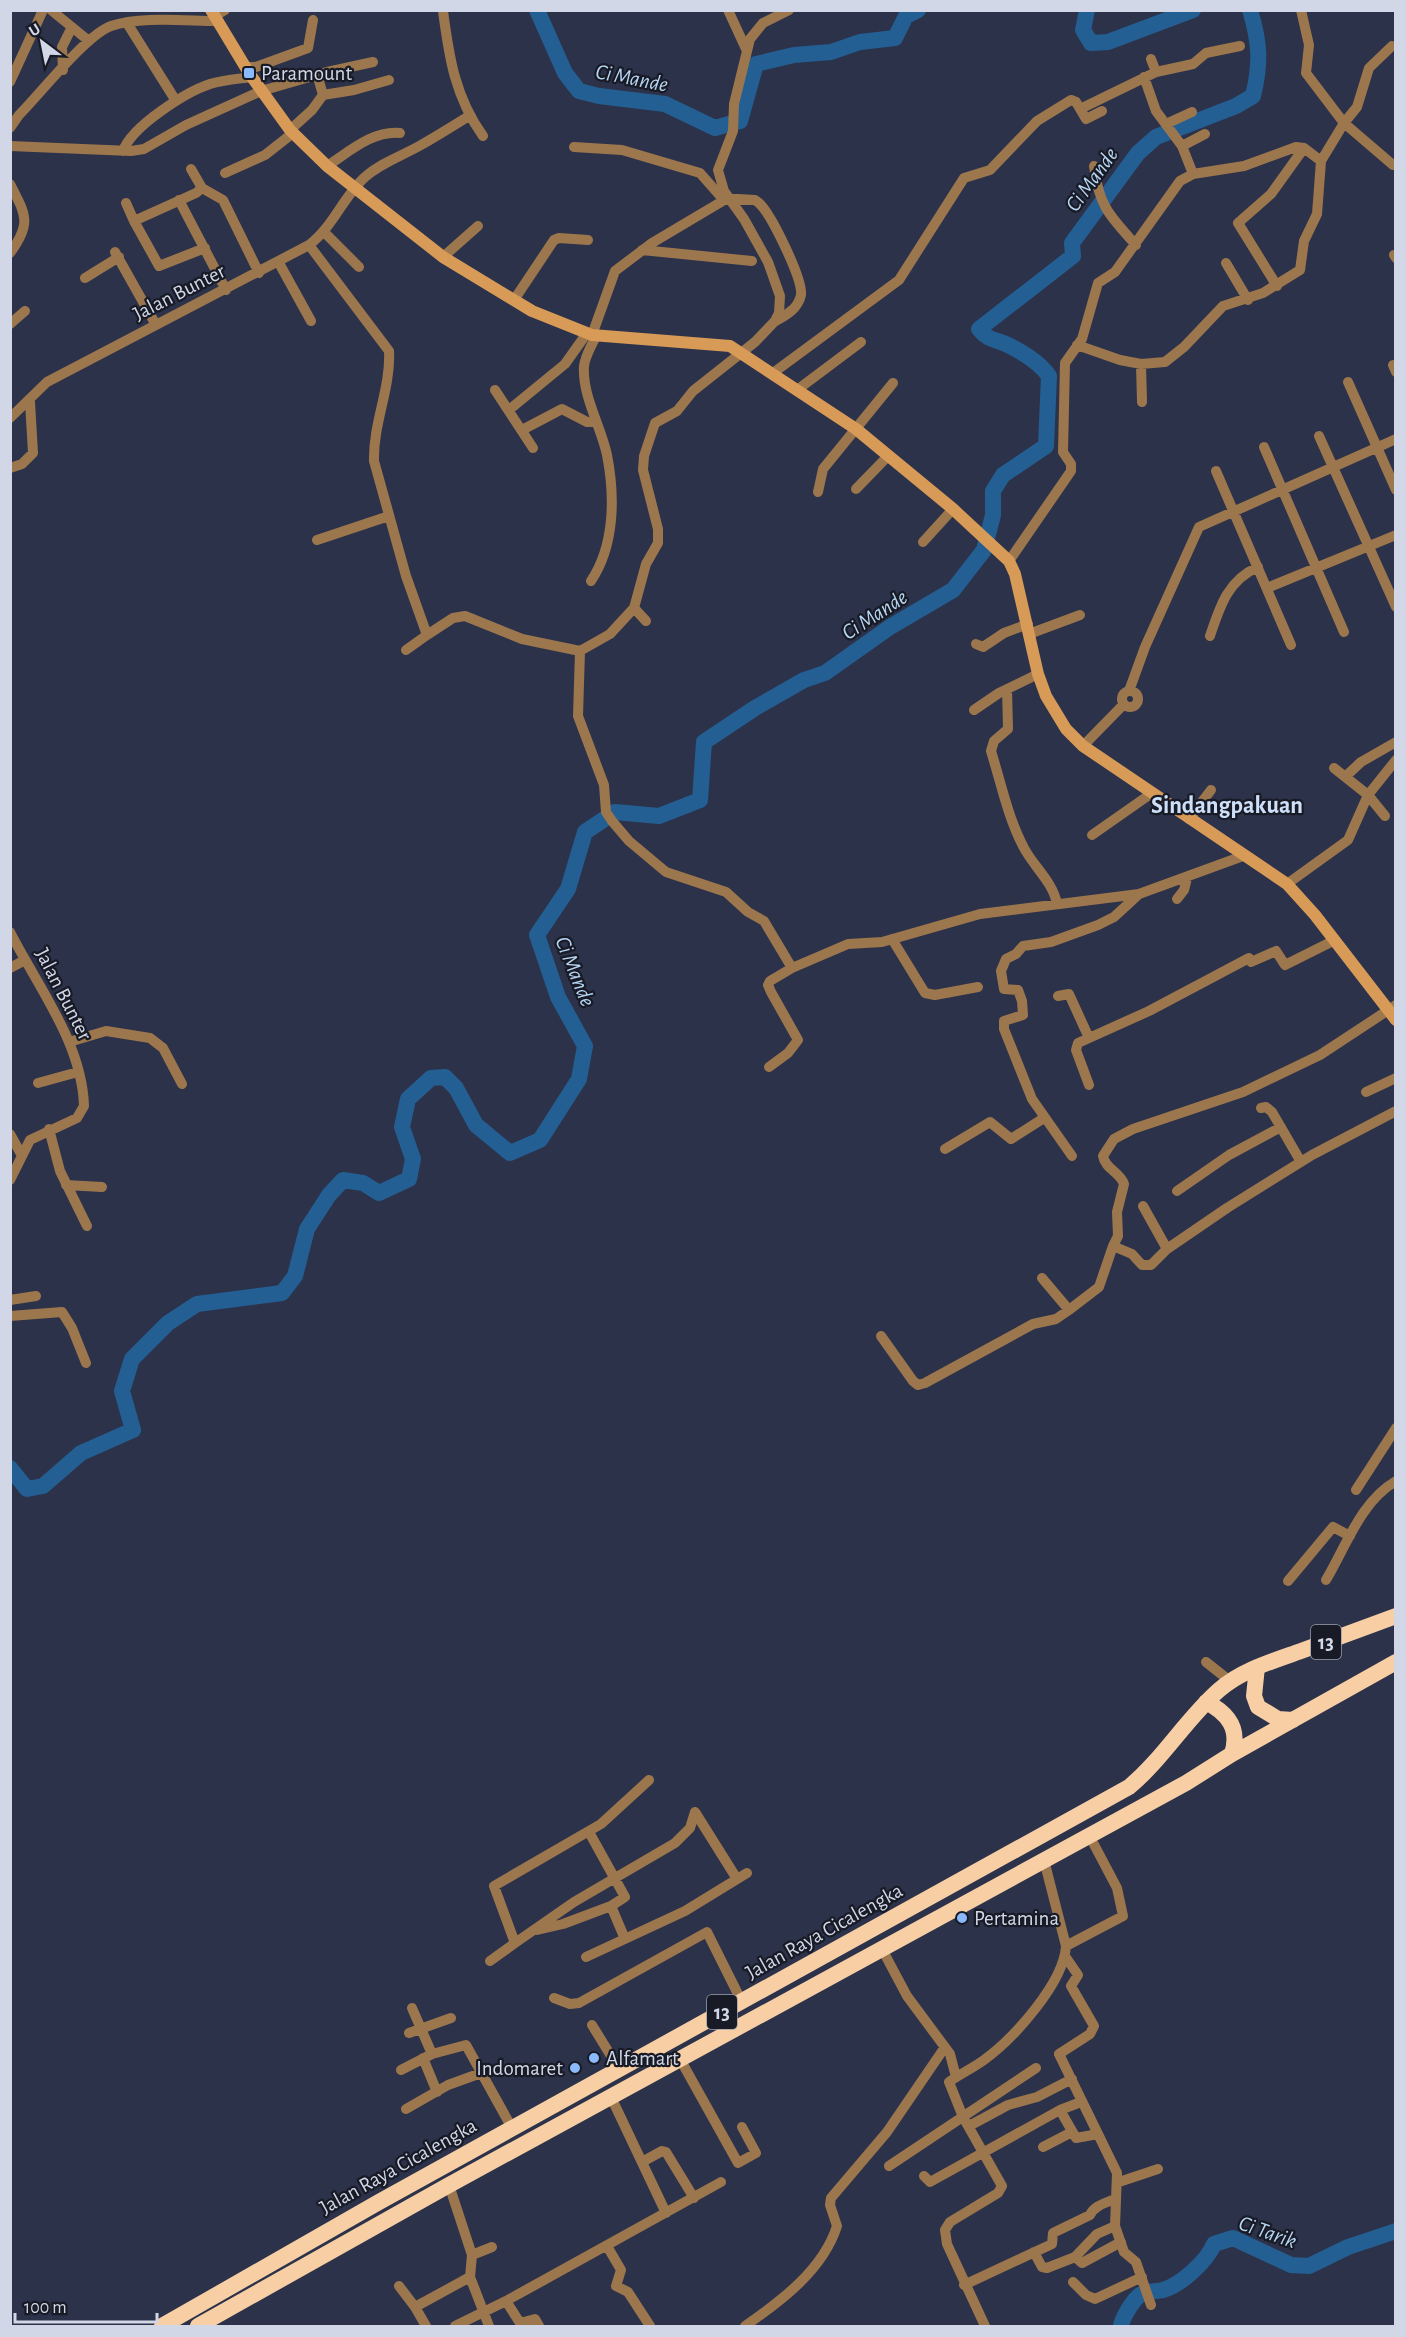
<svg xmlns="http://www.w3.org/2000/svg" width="1406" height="2337" font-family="'Alegreya Sans',sans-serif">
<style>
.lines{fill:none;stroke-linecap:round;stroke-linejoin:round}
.river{stroke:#245f93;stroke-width:16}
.minor{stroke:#9c764d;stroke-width:10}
.secondary{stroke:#d79a57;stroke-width:12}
.trunk{stroke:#f8cfa4;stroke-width:16}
.poi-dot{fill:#8abafc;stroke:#181b26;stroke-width:2}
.labels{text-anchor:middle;stroke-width:4.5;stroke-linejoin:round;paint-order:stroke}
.shield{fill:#181b26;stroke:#9a9fad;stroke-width:1.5}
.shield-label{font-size:20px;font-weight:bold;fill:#d2d7e7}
.poi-label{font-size:21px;fill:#d2d7e7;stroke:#181b26;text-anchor:start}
.street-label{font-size:21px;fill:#d2d7e7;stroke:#181b26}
.water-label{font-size:22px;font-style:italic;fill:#b7d6f4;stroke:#181b26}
.quarter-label{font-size:24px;font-weight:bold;fill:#cee0f9;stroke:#181b26}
</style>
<rect width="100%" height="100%" fill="#2c324a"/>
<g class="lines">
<path class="river" d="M 537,10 L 565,73 L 579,91 L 599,96 L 665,104 L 715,128 L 740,121 L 756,64 L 794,55 L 831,52 L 860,42 L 895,38 L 906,16 L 918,10
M 1087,10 L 1083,30 L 1091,43 L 1108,42 L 1193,10
M 10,1468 L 27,1489 L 43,1486 L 81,1453 L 133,1430 L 122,1391 L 132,1359 L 168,1323 L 197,1304 L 282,1293 L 295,1276 L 307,1229 L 329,1195 L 343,1180 L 363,1183 L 379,1193 L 409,1179 L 413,1159 L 402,1127 L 408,1099 L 431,1078 L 445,1077 L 456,1088 L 476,1125 L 510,1153 L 540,1140 L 579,1079 L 585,1046 L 558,997 L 537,935 L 568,889 L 585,832 L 615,812 L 659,816 L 700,800 L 704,742 L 755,708 L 804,680 L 825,673 L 890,627 L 953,590 L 984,550 L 993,515 L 993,491 L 1003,475 L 1046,446 L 1049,376 C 1040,363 1022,352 1008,345 C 996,339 988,341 979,329 L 1073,256 L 1072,243 L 1138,153 L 1156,137 L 1236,106 L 1253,96 C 1261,63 1260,43 1250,10
M 1121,2326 C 1122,2318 1133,2300 1140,2295 C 1147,2290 1156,2292 1163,2290 C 1181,2285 1207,2261 1214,2244 L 1233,2238 L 1291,2265 L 1309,2266 L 1348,2247 L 1396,2231"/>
<path class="minor" d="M 51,10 L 89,41
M 728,10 L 746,49
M 443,11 C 449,57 455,97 483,136
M 215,16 L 225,10
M 127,23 L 176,101
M 1392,46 L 1369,68 L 1357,107 L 1344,123 L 1393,165
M 245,67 L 256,67 L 308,48 L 313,20
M 63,70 L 62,47 L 72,27
M 1156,72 L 1193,64 L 1206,53 L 1240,46
M 1144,77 L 1156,111 L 1182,146 L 1193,174
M 319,81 L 323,95 L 354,90 L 389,80
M 10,82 L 43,10
M 1080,109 L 1156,72 L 1151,59
M 1166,124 L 1192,112
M 10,128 L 19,115 C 40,94 86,35 111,26 C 140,16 187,21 217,21
M 290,130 L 312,110 L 323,95
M 10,146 L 131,151 L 144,149 L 186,125 L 261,91 L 327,72 L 373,62
M 1182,146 L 1205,134
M 574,147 L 622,150 L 700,173 L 722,198 L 755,200 L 759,203 C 771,214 803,279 801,295 C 798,309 786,315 776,321
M 123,151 C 132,126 186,92 210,84 C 223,80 238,79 252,77
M 327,166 C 349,152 373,130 400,133
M 1094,166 C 1099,207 1110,216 1136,245
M 225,173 L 265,155 L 293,133
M 10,184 C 26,215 32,223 10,253
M 202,188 L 223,200 L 259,273
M 179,200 L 226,290
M 126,203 L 134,221 L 196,193 L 202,188 L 191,169
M 134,221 L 159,266 L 205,248
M 324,232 L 359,267
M 309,245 L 389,351 C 391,388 373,423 374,461 L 406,576 L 427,635 L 406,650
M 642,250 L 752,261
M 115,252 L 156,325
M 1394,255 L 1396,258
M 443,257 L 478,226
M 279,263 L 311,321
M 1226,263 L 1248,300
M 85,278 L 119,257
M 1277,286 L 1238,223 L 1271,194 L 1304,148
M 514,300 L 554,240 L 559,238 L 588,240
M 10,324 L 25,311
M 592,335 L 615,271 L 652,243 L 726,199
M 1077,345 L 1120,360 L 1141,364 L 1165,362 L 1184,347 L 1223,306 L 1263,293 L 1300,270 L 1304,241 L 1317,214 L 1321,161 L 1344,123 L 1306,73 L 1309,45 L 1301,10
M 1141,364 L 1142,402
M 1393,365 L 1396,372
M 773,373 L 899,280 L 964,178 L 990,170 L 1037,121 L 1071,100 L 1076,102 L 1086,119 L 1102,111
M 1348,382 L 1396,490
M 495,390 L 533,448
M 797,390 L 861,342
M 509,410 L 565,364 L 587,333
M 10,418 L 47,382 L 309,245 C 333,227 343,197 365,177 C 382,162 402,156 421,145 C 437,136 453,126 469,116
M 522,430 L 562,409 L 587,422 L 596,422
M 1319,436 L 1396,607
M 1264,447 L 1344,632
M 10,468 L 22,464 L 33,453 L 30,402
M 1216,471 L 1291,645
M 856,489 L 888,456
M 818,492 L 823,469 L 893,383
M 317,540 L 389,516
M 923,542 L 953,509
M 1009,561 L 1071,471 L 1071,464 L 1063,452 L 1065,363 L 1082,339 L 1098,283 L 1115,272 L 1180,181 L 1193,174 L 1244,166 L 1296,147 L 1304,148 L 1321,161
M 591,581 C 615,545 615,496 607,455 C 601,426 582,396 584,366 C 585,356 592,345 596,336
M 1267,588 L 1396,535
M 634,608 L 646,621
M 1029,634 L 1080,615
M 427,635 L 453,618 L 465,616 L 522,639 L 580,651 L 610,634 L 634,608 L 646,564 L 658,543 L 658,529 L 643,470 L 644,456 L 655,423 L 677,411 L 693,391 L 755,342 L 775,321 L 779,313 L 780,296 L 768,262 L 744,219 L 724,191 L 718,170 L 733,131 L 734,104 L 750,39 L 763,23 L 789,10
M 1210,636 C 1220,606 1228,580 1258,567
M 976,644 L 983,647 L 1004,633 L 1028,624
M 580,651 L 578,716 L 604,785 L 606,812 L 612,821 L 629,841 L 666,872 L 726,892 L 748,912 L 764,921 L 792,968
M 1007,689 L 1008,729 L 994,741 L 991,751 C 1001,783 1008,818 1024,848 C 1034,867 1053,882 1057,904
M1122 699a8 8 0 1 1 16 0a8 8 0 1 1-16 0Z
M 1129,691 L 1145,647 L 1199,527 L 1396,439
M 974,710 L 999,693 L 1038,674
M 1083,746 L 1124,704
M 1334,768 L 1368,795 L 1385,816
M 1346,776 L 1361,762 L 1396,742
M 1189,819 L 1211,790
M 1092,835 L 1152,793
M 1287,884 L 1348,840 L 1368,795 L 1396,760
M 1177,899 L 1184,890 L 1187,878
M 10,932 C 38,987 82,1043 84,1106 L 77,1118 L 30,1140 L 10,1180
M 892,939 L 925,993 L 935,995 L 978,987
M 10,968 L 25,960
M 1058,996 L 1069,994 L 1089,1038
M 69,1042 L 106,1031 L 150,1038 L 163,1048 L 182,1084
M 769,1067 L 788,1053 L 798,1040 L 771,992 L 768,985 L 770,981 L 792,968 L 848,944 L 882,942 L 980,914 L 1139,894 L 1243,856
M 38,1083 L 78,1072
M 1089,1085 L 1076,1050 L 1078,1043 L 1149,1011 L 1249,958 L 1251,962 L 1276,951 L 1285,965 L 1335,940
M 1366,1092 L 1396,1078
M 1261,1108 L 1266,1107 L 1272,1112 L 1301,1162
M 49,1129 L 60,1171 L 87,1226
M 10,1134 L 21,1154
M 945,1149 L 990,1122 L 1011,1139 L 1044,1118
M 1072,1156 L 1032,1099 L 1004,1029 L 1004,1021 L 1023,1015 L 1022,1001 L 1018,990 L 1004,989 L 1001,971 L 1006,959 L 1016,954 L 1023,946 L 1051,942 L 1098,925 L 1114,917 L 1139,894
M 66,1185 L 102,1187
M 1177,1191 L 1229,1155 L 1281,1127
M 1143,1206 L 1167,1249
M 1113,1246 L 1118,1236 L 1117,1212 L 1124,1184 C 1120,1172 1105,1169 1103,1156 L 1114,1139 L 1133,1129 L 1243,1092 L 1320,1055 L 1396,1005
M 1042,1278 L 1069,1310
M 10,1300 L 36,1296
M 10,1316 L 62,1312 L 72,1328 L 86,1363
M 881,1336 L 913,1381 L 918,1385 L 925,1383 L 1033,1324 L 1056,1319 L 1069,1310 L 1099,1287 L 1113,1246 L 1132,1254 L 1142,1265 L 1151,1265 L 1167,1249 L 1227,1208 L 1312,1155 L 1396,1111
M 1356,1490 L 1396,1428
M 1326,1580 C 1346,1547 1360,1502 1396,1481
M 1288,1581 L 1333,1527 L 1350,1536
M 1206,1662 L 1230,1681
M 695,1812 L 737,1879
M 589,1832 L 625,1897 L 611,1906 L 625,1939
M 537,1930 L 563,1924 L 611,1906
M 515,1943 L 574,1902 L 675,1843 L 690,1828 L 695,1812
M 1066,1946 L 1123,1916 L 1117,1888 L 1089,1835
M 882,1949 L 907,1996 L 950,2054 L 956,2077
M 1065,1956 L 1078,1975 L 1071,1986 L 1094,2026 L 1090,2034 L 1059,2054 L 1117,2173 L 1115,2226 L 1124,2252 L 1136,2262 L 1151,2305
M 586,1957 L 685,1911 L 747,1873
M 490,1961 L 515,1943 L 494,1886 L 601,1824 L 649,1780
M 554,1998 L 570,2004 L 579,2003 L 707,1932 L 742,2002
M 412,2008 L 432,2054
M 592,2025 L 619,2069
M 409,2033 L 451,2018
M 423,2058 L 437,2092
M 680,2059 L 738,2163 L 756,2153 L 742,2127
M 401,2070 L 432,2054 L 466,2045 L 512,2128
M 611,2097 L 666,2213
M 406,2109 L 448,2085 L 481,2073
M 1060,2110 L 1076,2138 L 1098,2134
M 969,2126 L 1008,2105 L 1037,2097 L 1072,2079
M 1043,2147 L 1072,2132
M 642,2162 L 662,2151 L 666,2152 L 694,2198
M 889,2166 L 1036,2068
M 924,2176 L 930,2182 L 1060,2110 L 1081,2102
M 1119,2182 L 1158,2169
M 449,2185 L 472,2255 L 470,2277 L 489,2326
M 607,2246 L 621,2270 L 616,2286 L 628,2292 L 650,2326
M 1034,2252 L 1042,2267 L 1047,2268 L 1075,2257 L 1082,2263 L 1121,2242
M 472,2255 L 492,2247
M 1075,2257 L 1097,2234 L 1115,2226
M 1073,2282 L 1086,2295 L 1095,2299 L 1142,2277
M 964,2285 L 1052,2244 L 1053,2233 L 1090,2215 C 1094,2206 1105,2203 1115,2199
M 399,2286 L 415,2307 L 470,2277
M 506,2301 L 520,2323 L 535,2319 L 539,2326
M 415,2307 L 426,2326
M 455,2326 L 506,2301 L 721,2182
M 745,2326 C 781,2301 823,2270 837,2226 L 830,2205 L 831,2198 L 887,2132 L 945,2047
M 985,2326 L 947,2244 L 945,2230 L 950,2222 L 998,2193 L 1002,2186 L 963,2117 L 949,2082 C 960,2074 973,2068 984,2060 C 1013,2039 1064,1983 1066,1946 L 1044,1860"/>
<path class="secondary" d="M 211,10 L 249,73 L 290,130 L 327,166 L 443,257 L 532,311 L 592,335 L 730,346 L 856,429 L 953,509 L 1009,561 L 1015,574 L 1038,674 L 1046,696 L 1066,729 L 1083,746 L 1287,884 L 1315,915 L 1396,1020"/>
<path class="trunk" d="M 1257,1667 L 1254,1696 L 1258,1707 L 1278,1719 L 1293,1720
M 1206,1702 C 1228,1713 1240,1729 1232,1754
M 162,2326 L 379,2202 L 1129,1787 C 1163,1759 1186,1719 1219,1690 C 1242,1670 1273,1661 1301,1651 C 1333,1639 1364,1628 1396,1616
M 198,2326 L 449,2185 L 1186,1783 L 1232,1754 L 1396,1662"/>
</g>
<g class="poi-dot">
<rect x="243" y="67" width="12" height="12" rx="3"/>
<circle cx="962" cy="1918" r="6"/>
<circle cx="594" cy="2058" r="6"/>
<circle cx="575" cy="2068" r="6"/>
</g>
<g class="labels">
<g class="shield">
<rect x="1311" y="1625" width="30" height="34" rx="4.5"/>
<rect x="707" y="1995" width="30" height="34" rx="4.5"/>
</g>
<g class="shield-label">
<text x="1326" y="1649">13</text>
<text x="722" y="2019">13</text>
</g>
<g class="poi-label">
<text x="261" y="80">Paramount</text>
<text x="974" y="1925">Pertamina</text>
<text x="606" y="2065">Alfamart</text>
<text x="563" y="2075" text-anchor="end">Indomaret</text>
</g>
<g class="street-label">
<text transform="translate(179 292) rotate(-27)" y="7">Jalan Bunter</text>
<text transform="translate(64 994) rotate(63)" y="7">Jalan Bunter</text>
<text transform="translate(824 1931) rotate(-29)" y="7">Jalan Raya Cicalengka</text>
<text transform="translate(398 2166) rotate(-29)" y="7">Jalan Raya Cicalengka</text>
</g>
<g class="water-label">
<text transform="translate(632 77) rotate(11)" y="8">Ci Mande</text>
<text transform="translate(1091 179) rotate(-54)" y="8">Ci Mande</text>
<text transform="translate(874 614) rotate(-33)" y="8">Ci Mande</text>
<text transform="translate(576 971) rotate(68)" y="8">Ci Mande</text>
<text transform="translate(1268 2231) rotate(19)" y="8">Ci Tarik</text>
</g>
<g class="quarter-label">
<text x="1227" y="813">Sindangpakuan</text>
</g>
</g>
<rect width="1406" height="2337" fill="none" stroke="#d2d7e7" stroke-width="24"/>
<g transform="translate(42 42) rotate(328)" stroke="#181b26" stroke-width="4.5" paint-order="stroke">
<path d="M0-4.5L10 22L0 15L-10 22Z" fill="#d2d7e7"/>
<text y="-9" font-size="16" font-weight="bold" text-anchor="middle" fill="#d2d7e7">U</text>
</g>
<path d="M15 2313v9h142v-9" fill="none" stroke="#d2d7e7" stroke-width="3"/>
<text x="24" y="2313" font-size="18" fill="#d2d7e7" stroke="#181b26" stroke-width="4.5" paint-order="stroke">100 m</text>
</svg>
